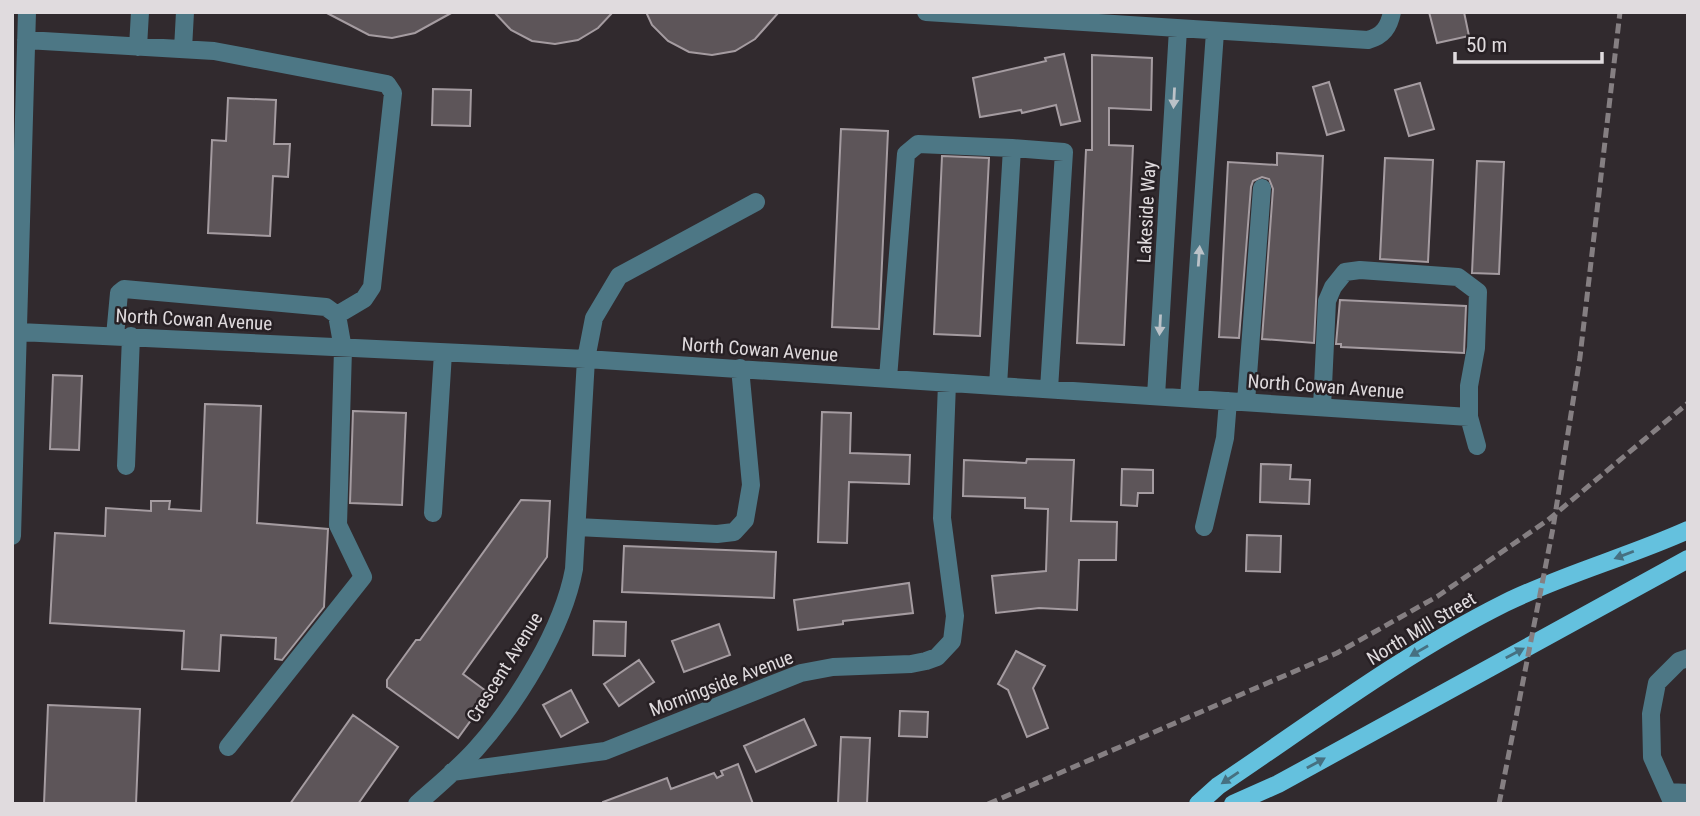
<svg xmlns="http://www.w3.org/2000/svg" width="1700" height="816" font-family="'Roboto Condensed',sans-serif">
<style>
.building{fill:#5d5559;stroke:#a59ca1;stroke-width:2}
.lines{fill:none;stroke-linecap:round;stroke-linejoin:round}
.minor{stroke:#4d7785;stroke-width:18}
.major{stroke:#64c1de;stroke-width:18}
.rail{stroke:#857f82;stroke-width:5;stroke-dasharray:10 5;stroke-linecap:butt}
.oneway{fill:#bbc2c8}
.oneway2{fill:#467081}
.labels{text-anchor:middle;stroke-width:5;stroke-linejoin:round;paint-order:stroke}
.street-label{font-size:19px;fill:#e0dbde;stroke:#272024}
</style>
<rect width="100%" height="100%" fill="#312a2e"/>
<path class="building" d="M 325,12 L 453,12 L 415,33 L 392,38 L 369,35 Z
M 494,12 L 613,12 L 598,28 L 578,40 L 555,44 L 532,41 L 511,30 Z
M 646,12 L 779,12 L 755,39 L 735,51 L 712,55 L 689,52 L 668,41 L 652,25 Z
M 1429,12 L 1464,12 L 1469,36 L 1437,43 Z
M 1064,54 L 1080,121 L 1061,125 L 1056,105 L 1022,113 L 1021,110 L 980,117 L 973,78 L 1046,61 L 1045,58 Z
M 1092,55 L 1152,58 L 1151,110 L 1109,108 L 1109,145 L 1133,146 L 1124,345 L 1077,343 L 1086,150 L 1092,150 Z
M 1329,82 L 1344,130 L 1327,135 L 1313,87 Z
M 1420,83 L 1434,129 L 1409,136 L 1395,90 Z
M 433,89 L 471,90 L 470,126 L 432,125 Z
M 228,98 L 276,100 L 274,144 L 290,144 L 288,177 L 273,176 L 270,236 L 208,233 L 212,140 L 226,141 Z
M 841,129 L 888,131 L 879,329 L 832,327 Z
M 1277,153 L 1323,156 L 1314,343 L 1262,339 L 1273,189 L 1269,179 L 1262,177 L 1253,181 L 1251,187 L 1239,338 L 1219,337 L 1228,162 L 1277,165 Z
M 942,156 L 989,158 L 980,336 L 934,334 Z
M 1385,158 L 1433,160 L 1428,262 L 1380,259 Z
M 1477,161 L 1504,162 L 1499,274 L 1472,273 Z
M 1340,300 L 1466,306 L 1464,353 L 1341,347 L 1341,344 L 1336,344 Z
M 53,375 L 82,376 L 79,450 L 50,449 Z
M 205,404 L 261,406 L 257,523 L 328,529 L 324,607 L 282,660 L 275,659 L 276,638 L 221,635 L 219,671 L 182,669 L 184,631 L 50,623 L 55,533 L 105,536 L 106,508 L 151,511 L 151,501 L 170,501 L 169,509 L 201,511 Z
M 353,411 L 406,413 L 402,505 L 350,503 Z
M 822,412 L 851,413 L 850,453 L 910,455 L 909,484 L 849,482 L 847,543 L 818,542 Z
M 1027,459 L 1074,460 L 1071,521 L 1117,522 L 1116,560 L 1079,560 L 1077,610 L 1039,608 L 996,613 L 992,576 L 1046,571 L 1048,509 L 1025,508 L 1025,498 L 963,496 L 964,460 L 1026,463 Z
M 1261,464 L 1291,465 L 1290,479 L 1310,480 L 1309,504 L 1260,502 Z
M 1122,469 L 1153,470 L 1153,493 L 1138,493 L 1137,506 L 1121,505 Z
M 521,500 L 550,501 L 547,557 L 463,674 L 490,694 L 458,738 L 387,687 L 387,680 L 416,640 L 420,640 Z
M 1247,535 L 1281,536 L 1280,572 L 1246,571 Z
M 624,546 L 776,552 L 774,598 L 622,592 Z
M 909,583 L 913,613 L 843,621 L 843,624 L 798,630 L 794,600 Z
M 594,621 L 626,622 L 625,656 L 593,655 Z
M 719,624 L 730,655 L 684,672 L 672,641 Z
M 1016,651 L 1045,666 L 1033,688 L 1048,728 L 1027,737 L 1008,690 L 998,684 Z
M 639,660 L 654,682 L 619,706 L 604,684 Z
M 571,690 L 588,722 L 561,737 L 543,705 Z
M 48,705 L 140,709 L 136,804 L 44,804 Z
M 900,711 L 928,712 L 927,737 L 899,736 Z
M 353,715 L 398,747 L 358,804 L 290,804 Z
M 804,719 L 816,745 L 756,772 L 744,746 Z
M 841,737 L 870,738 L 867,804 L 838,804 Z
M 738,764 L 753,804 L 603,804 L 603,802 L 667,778 L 671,789 L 714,773 L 717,778 L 723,775 L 721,771 Z"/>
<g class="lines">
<path class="minor" d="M 926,12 L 1368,40 C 1383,36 1389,27 1392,12
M 26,40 L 214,51 L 387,84 L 393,93 L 372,287 L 364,299 L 337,315
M 138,47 L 140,12
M 183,49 L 185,12
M 1012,148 L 1064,152 L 1049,389
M 19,332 L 586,359 L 1469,417 L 1477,446
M 115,336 L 119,293 L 124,289 L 326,307 L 337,315 L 343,349 L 338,525 L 363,577 L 228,747
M 888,378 L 906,154 L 918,144 L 1012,148 L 998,386
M 1156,396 L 1178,29
M 1189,398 L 1215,32
M 1246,402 L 1262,188
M 1322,407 L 1327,301 L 1333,287 L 1345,272 L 1360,270 L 1458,277 L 1478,292 L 1476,348 L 1469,386 L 1469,417
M 126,466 L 131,336
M 433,513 L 443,353
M 577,527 L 717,534 L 734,532 L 745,520 L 751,485 L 740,368
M 1204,527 L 1225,438 L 1228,401
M 12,536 L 27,12
M 452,772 L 605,751 L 801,673 L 833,667 L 911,664 L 926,661 L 937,657 L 952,641 L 955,616 L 942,518 L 947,383
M 1668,792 L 1688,793
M 417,804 C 437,786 458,769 476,749 C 517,703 563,629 574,569 L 586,359 L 594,318 L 619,276 L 756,202
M 1673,804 L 1652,757 L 1651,714 L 1657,683 L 1679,661 L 1688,658"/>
<path class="major" d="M 1198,804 L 1218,786 C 1312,723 1403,654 1505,603 C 1564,574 1628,557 1688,530
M 1233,804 L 1278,784 L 1688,559"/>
<path class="rail" d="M 988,804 L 1337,653 L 1438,596 L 1548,520 L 1688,403
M 1499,804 L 1553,528 L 1580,357 L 1620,12"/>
</g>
<defs><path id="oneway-solid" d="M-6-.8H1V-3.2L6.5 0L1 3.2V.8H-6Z" transform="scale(1.75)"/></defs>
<g class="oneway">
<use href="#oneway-solid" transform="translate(1174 98) rotate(93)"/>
<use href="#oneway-solid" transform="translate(1199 256) rotate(-86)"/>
<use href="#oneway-solid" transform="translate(1160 325) rotate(93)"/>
</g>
<g class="oneway2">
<use href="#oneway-solid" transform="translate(1624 555) rotate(159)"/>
<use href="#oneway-solid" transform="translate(1419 651) rotate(150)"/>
<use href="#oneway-solid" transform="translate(1515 653) rotate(-28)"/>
<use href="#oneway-solid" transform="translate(1316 763) rotate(-29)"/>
<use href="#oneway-solid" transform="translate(1230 778) rotate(146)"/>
</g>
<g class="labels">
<g class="street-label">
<text transform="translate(1146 212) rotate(-87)" y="7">Lakeside Way</text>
<text transform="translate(194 319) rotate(3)" y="7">North Cowan Avenue</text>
<text transform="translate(760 349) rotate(4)" y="7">North Cowan Avenue</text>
<text transform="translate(1326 386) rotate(4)" y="7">North Cowan Avenue</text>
<text transform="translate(1421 628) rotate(-31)" y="7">North Mill Street</text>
<text transform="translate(504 667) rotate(-58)" y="7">Crescent Avenue</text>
<text transform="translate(721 683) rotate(-21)" y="7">Morningside Avenue</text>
</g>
</g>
<rect width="1700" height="816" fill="none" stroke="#e0dbde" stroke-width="28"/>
<path d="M1455 52v10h147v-10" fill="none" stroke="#e0dbde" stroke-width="3.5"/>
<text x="1466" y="52" font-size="21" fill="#e0dbde" stroke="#272024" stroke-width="5" paint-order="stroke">50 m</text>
</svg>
